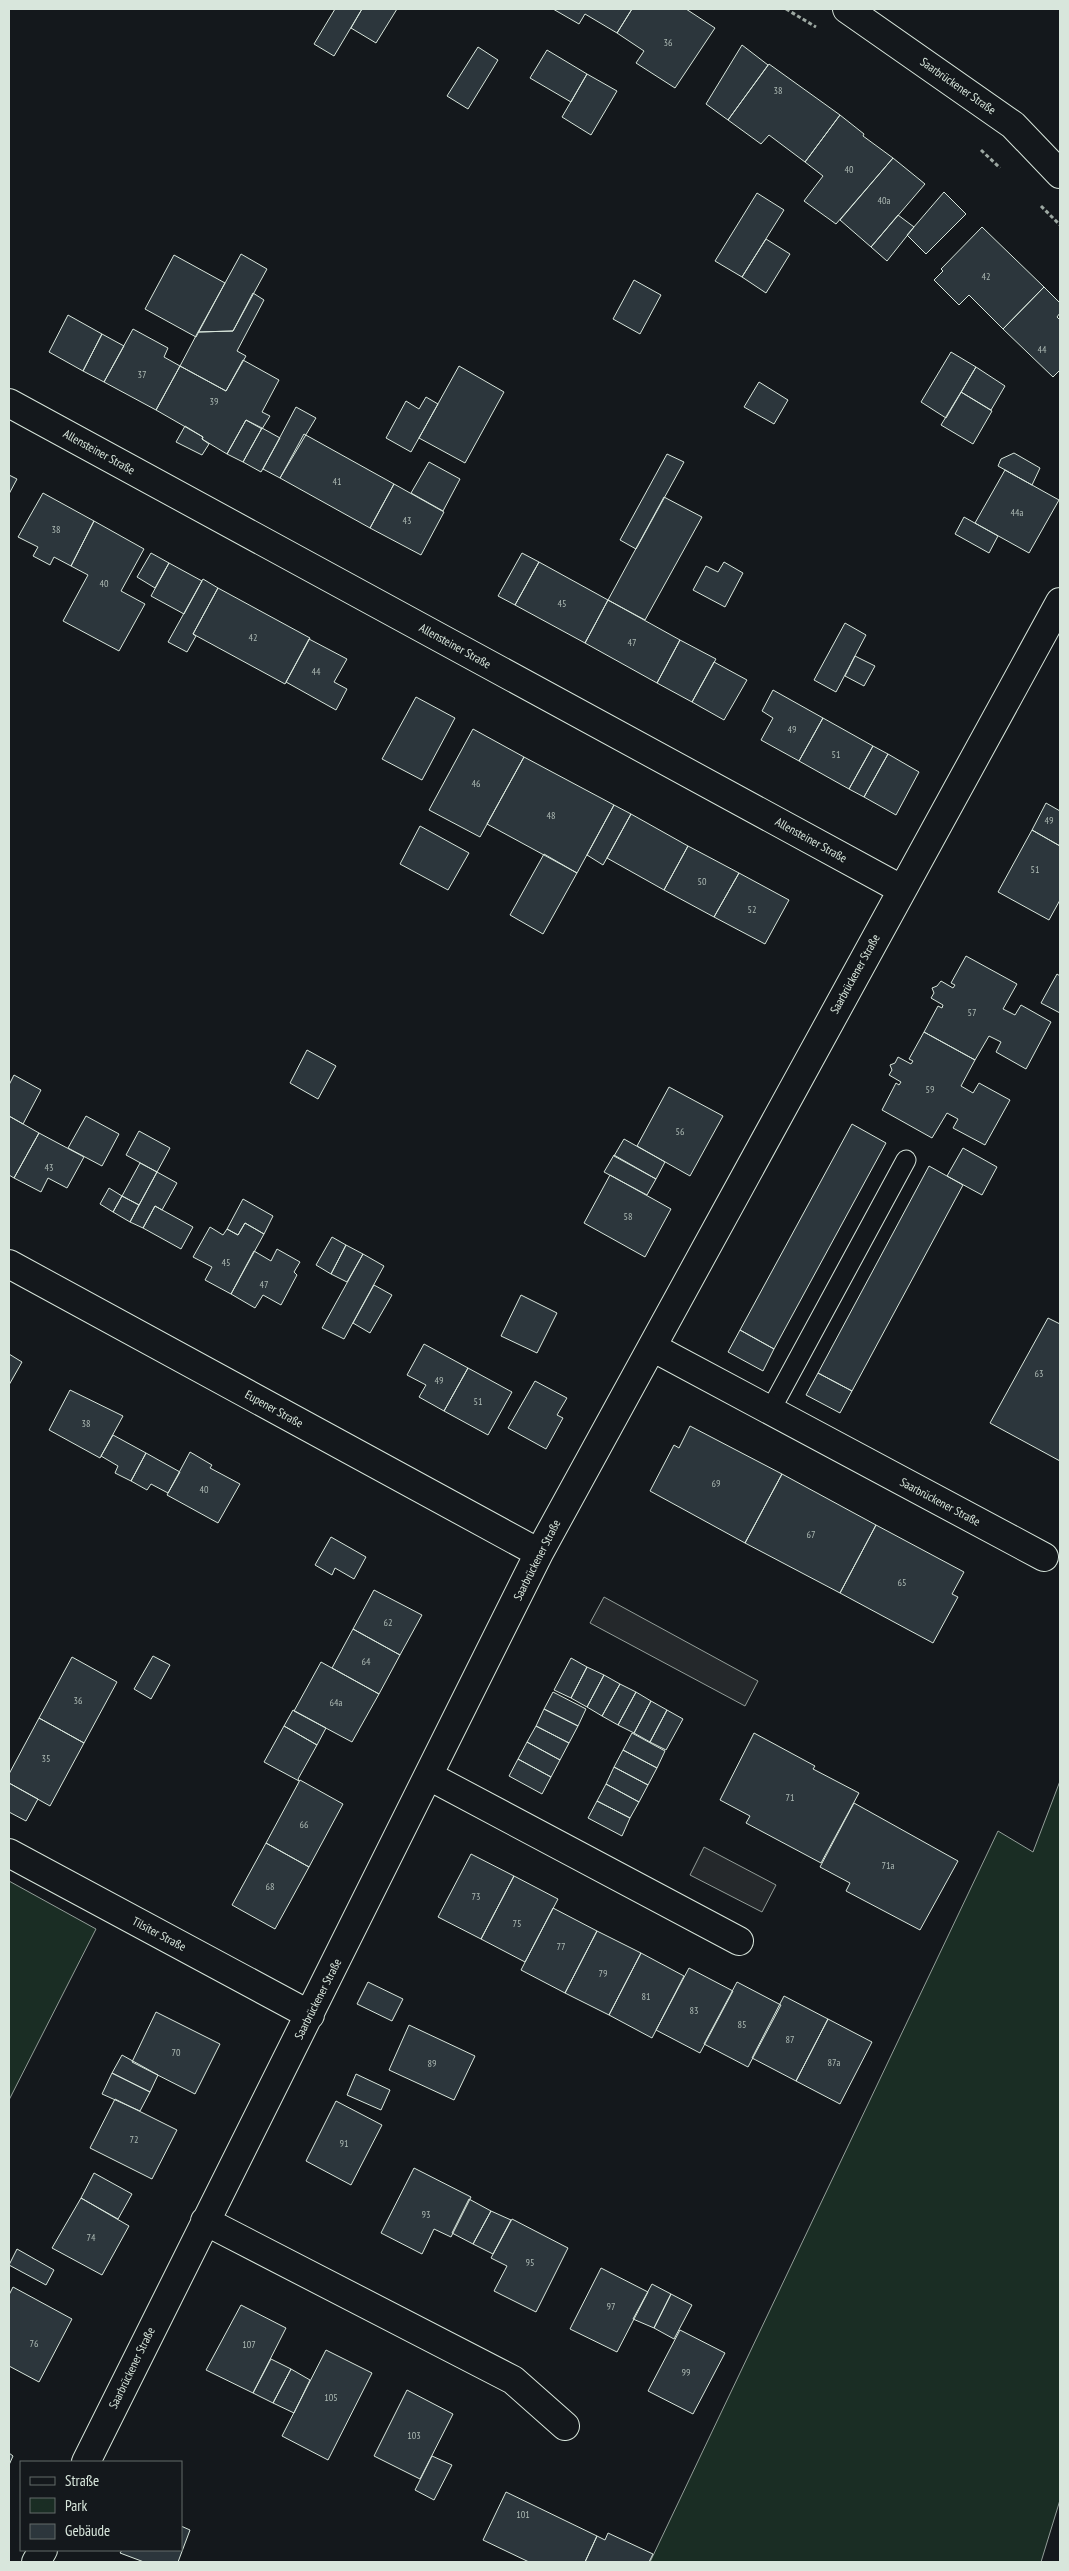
<svg xmlns="http://www.w3.org/2000/svg" width="1069" height="2571" font-family="'PT Sans Narrow',sans-serif">
<style>
.green{fill:#1a2d24;stroke:#939e99}
.parking{fill:#24282b;stroke:#939e99}
.building{fill:#2c363c;stroke:#d8e6dc}
.lines{fill:none;stroke-linecap:round;stroke-linejoin:round}
.service-casing{stroke:#d8e6dc;stroke-width:21}
.minor-casing{stroke:#d8e6dc;stroke-width:30}
.path{stroke:#9da8a2;stroke-width:3;stroke-dasharray:4 2.5;stroke-linecap:butt}
.service{stroke:#14181c;stroke-width:19}
.minor{stroke:#14181c;stroke-width:28}
.labels{text-anchor:middle;stroke-width:4;stroke-linejoin:round;paint-order:stroke}
.number-label{font-size:10px;fill:#adbab4}
.street-label{font-size:12px;fill:#d8e6dc;stroke:#14181c}
</style>
<rect width="100%" height="100%" fill="#14181c"/>
<path class="green" d="M 1060,1781 L 1060,2500 L 1041,2562 L 650,2562 L 998,1831 L 1033,1852 Z
M 9,1881 L 96,1929 L 9,2100 Z"/>
<path class="parking" d="M 604,1597 L 758,1681 L 745,1706 L 590,1623 Z
M 704,1847 L 776,1885 L 762,1912 L 690,1875 Z"/>
<path class="building" d="M 335,9 L 362,9 L 334,56 L 314,44 Z
M 362,9 L 397,9 L 376,43 L 351,28 Z
M 553,9 L 632,9 L 617,33 L 585,14 L 579,24 Z
M 632,9 L 686,9 L 715,28 L 675,88 L 636,63 L 644,51 L 617,33 Z
M 742,45 L 768,65 L 728,120 L 706,104 Z
M 478,47 L 498,60 L 468,109 L 447,96 Z
M 547,50 L 587,74 L 571,102 L 530,78 Z
M 769,64 L 840,115 L 805,162 L 769,135 L 761,144 L 728,120 Z
M 587,74 L 617,91 L 591,135 L 562,117 Z
M 840,115 L 864,134 L 863,136 L 893,158 L 836,224 L 804,201 L 823,176 L 805,162 Z
M 893,158 L 925,184 L 871,247 L 840,220 Z
M 944,192 L 966,214 L 926,254 L 907,235 Z
M 757,193 L 784,210 L 742,277 L 715,261 Z
M 898,215 L 914,227 L 887,261 L 871,247 Z
M 982,227 L 1044,287 L 1003,329 L 969,295 L 959,305 L 934,280 L 943,271 L 941,269 Z
M 766,239 L 790,254 L 766,293 L 742,277 Z
M 241,254 L 267,269 L 233,331 L 198,332 Z
M 174,255 L 225,283 L 196,337 L 145,309 Z
M 634,280 L 661,295 L 640,334 L 613,319 Z
M 1044,287 L 1060,303 L 1060,313 L 1057,317 L 1060,320 L 1060,370 L 1053,377 L 1003,329 Z
M 253,293 L 264,300 L 237,351 L 246,356 L 226,391 L 180,366 L 198,332 L 233,331 Z
M 68,315 L 102,334 L 83,371 L 49,352 Z
M 133,329 L 168,348 L 164,357 L 180,366 L 156,410 L 104,382 Z
M 102,334 L 124,346 L 104,382 L 83,371 Z
M 951,352 L 976,367 L 946,418 L 921,402 Z
M 243,360 L 279,380 L 262,412 L 270,416 L 262,429 L 246,420 L 227,454 L 202,439 L 203,437 L 156,410 L 180,366 L 226,391 Z
M 459,366 L 504,392 L 465,463 L 419,438 Z
M 976,367 L 1005,386 L 991,410 L 961,392 Z
M 759,382 L 788,400 L 774,424 L 744,407 Z
M 961,392 L 992,411 L 973,444 L 941,425 Z
M 426,397 L 438,404 L 411,452 L 386,438 L 406,401 L 419,409 Z
M 296,407 L 316,418 L 280,478 L 263,469 Z
M 246,420 L 262,428 L 243,462 L 227,454 Z
M 185,426 L 203,437 L 202,439 L 209,444 L 202,455 L 176,442 Z
M 262,428 L 280,438 L 261,472 L 243,462 Z
M 304,434 L 394,484 L 370,528 L 280,478 Z
M 1014,453 L 1040,468 L 1032,485 L 998,466 L 1001,459 Z
M 667,454 L 684,462 L 636,549 L 620,540 Z
M 429,462 L 460,479 L 443,511 L 411,493 Z
M 1005,470 L 1059,500 L 1029,553 L 975,523 Z
M 9,475 L 17,479 L 9,494 Z
M 394,484 L 444,512 L 421,555 L 370,528 Z
M 43,493 L 94,521 L 71,566 L 54,557 L 50,565 L 33,556 L 38,547 L 18,537 Z
M 664,497 L 702,517 L 645,620 L 608,600 Z
M 964,517 L 998,536 L 989,553 L 955,534 Z
M 94,521 L 144,549 L 121,591 L 145,604 L 119,651 L 63,621 L 88,575 L 71,566 Z
M 151,553 L 169,563 L 155,588 L 137,577 Z
M 522,553 L 539,562 L 515,605 L 498,596 Z
M 539,562 L 608,600 L 585,643 L 515,605 Z
M 724,562 L 743,573 L 725,607 L 693,590 L 706,566 L 718,572 Z
M 169,563 L 202,581 L 184,614 L 151,596 Z
M 203,579 L 218,588 L 193,634 L 196,636 L 187,652 L 168,642 Z
M 218,588 L 310,638 L 285,684 L 193,634 Z
M 608,600 L 680,640 L 657,683 L 585,643 Z
M 845,623 L 866,635 L 836,692 L 814,680 Z
M 309,639 L 347,659 L 334,682 L 347,689 L 336,710 L 286,682 Z
M 680,640 L 716,659 L 692,702 L 657,683 Z
M 855,656 L 875,666 L 864,686 L 845,676 Z
M 714,662 L 747,680 L 724,720 L 692,702 Z
M 773,690 L 823,718 L 799,761 L 761,740 L 773,718 L 762,711 Z
M 416,697 L 455,718 L 422,780 L 382,759 Z
M 823,718 L 873,746 L 849,789 L 799,761 Z
M 473,729 L 524,757 L 480,837 L 429,810 Z
M 873,746 L 888,754 L 864,797 L 849,789 Z
M 888,754 L 919,772 L 896,815 L 864,797 Z
M 524,757 L 614,805 L 577,873 L 487,824 Z
M 1046,803 L 1060,811 L 1060,846 L 1032,830 Z
M 614,805 L 631,814 L 603,865 L 587,855 Z
M 631,814 L 688,846 L 664,890 L 607,858 Z
M 420,826 L 469,853 L 448,890 L 400,864 Z
M 1032,830 L 1060,846 L 1060,900 L 1049,920 L 998,892 Z
M 688,846 L 739,873 L 714,917 L 664,890 Z
M 544,854 L 577,873 L 543,934 L 510,915 Z
M 739,873 L 789,900 L 765,944 L 714,917 Z
M 966,956 L 1017,984 L 1003,1009 L 1015,1015 L 1021,1005 L 1051,1022 L 1026,1069 L 996,1052 L 1001,1042 L 989,1036 L 975,1060 L 924,1032 L 938,1006 L 942,1008 L 943,1005 L 931,998 L 934,993 L 932,988 L 937,986 L 941,981 L 953,988 L 955,985 L 951,983 Z
M 1057,974 L 1060,976 L 1060,1013 L 1041,1003 Z
M 924,1032 L 975,1060 L 961,1086 L 973,1093 L 979,1083 L 1010,1100 L 985,1145 L 953,1128 L 958,1119 L 947,1113 L 932,1138 L 882,1110 L 896,1083 L 899,1085 L 901,1082 L 889,1075 L 892,1070 L 890,1065 L 895,1063 L 898,1057 L 911,1064 L 913,1061 L 909,1059 Z
M 307,1050 L 336,1066 L 318,1099 L 290,1083 Z
M 14,1075 L 41,1090 L 23,1124 L 9,1116 L 9,1085 Z
M 669,1087 L 723,1116 L 690,1176 L 637,1146 Z
M 9,1116 L 39,1133 L 14,1178 L 9,1175 Z
M 86,1116 L 119,1134 L 102,1166 L 68,1148 Z
M 852,1124 L 886,1143 L 774,1349 L 740,1330 Z
M 139,1131 L 170,1148 L 157,1172 L 126,1155 Z
M 39,1133 L 84,1157 L 67,1188 L 48,1178 L 41,1192 L 14,1178 Z
M 624,1139 L 665,1162 L 656,1179 L 614,1156 Z
M 963,1148 L 997,1167 L 982,1195 L 947,1176 Z
M 614,1155 L 656,1179 L 647,1195 L 604,1172 Z
M 140,1163 L 157,1172 L 139,1205 L 122,1196 Z
M 929,1166 L 963,1185 L 852,1391 L 818,1373 Z
M 157,1172 L 177,1183 L 162,1210 L 155,1206 L 143,1228 L 130,1222 Z
M 610,1175 L 671,1209 L 645,1257 L 584,1223 Z
M 109,1188 L 122,1196 L 113,1212 L 100,1204 Z
M 122,1196 L 139,1205 L 130,1222 L 113,1212 Z
M 243,1199 L 273,1216 L 264,1234 L 245,1223 L 238,1235 L 227,1229 Z
M 155,1206 L 193,1227 L 181,1249 L 143,1228 Z
M 245,1223 L 264,1234 L 231,1294 L 205,1280 L 212,1267 L 193,1257 L 210,1227 L 223,1235 L 227,1229 L 238,1235 Z
M 332,1237 L 346,1245 L 331,1274 L 316,1265 Z
M 346,1245 L 363,1254 L 347,1282 L 331,1274 Z
M 277,1249 L 300,1262 L 294,1272 L 297,1275 L 281,1305 L 263,1295 L 255,1308 L 231,1294 L 254,1251 L 271,1261 Z
M 363,1254 L 384,1266 L 344,1339 L 322,1328 Z
M 374,1285 L 392,1295 L 370,1333 L 353,1323 Z
M 521,1295 L 557,1313 L 537,1353 L 501,1336 Z
M 1048,1318 L 1060,1324 L 1060,1461 L 990,1423 Z
M 740,1330 L 774,1349 L 763,1371 L 728,1352 Z
M 424,1344 L 468,1368 L 444,1411 L 419,1397 L 426,1385 L 407,1375 Z
M 9,1354 L 22,1362 L 9,1385 Z
M 468,1368 L 512,1392 L 488,1435 L 444,1411 Z
M 818,1373 L 852,1391 L 840,1413 L 806,1395 Z
M 535,1381 L 567,1398 L 557,1415 L 563,1418 L 546,1449 L 508,1428 Z
M 70,1390 L 123,1416 L 100,1458 L 49,1430 Z
M 690,1426 L 782,1474 L 745,1543 L 650,1491 L 674,1445 L 679,1448 Z
M 113,1435 L 146,1453 L 131,1481 L 115,1473 L 118,1466 L 101,1456 Z
M 190,1452 L 212,1465 L 210,1468 L 240,1484 L 218,1523 L 167,1495 Z
M 146,1453 L 180,1472 L 168,1493 L 151,1484 L 147,1490 L 131,1481 Z
M 782,1474 L 876,1525 L 840,1593 L 745,1543 Z
M 876,1525 L 964,1572 L 952,1594 L 958,1597 L 933,1643 L 840,1593 Z
M 331,1537 L 366,1557 L 354,1579 L 335,1568 L 332,1575 L 315,1565 Z
M 374,1590 L 422,1615 L 400,1655 L 353,1629 Z
M 353,1629 L 400,1655 L 379,1694 L 332,1668 Z
M 153,1656 L 170,1665 L 151,1699 L 134,1689 Z
M 72,1657 L 117,1682 L 84,1743 L 39,1718 Z
M 571,1658 L 587,1667 L 571,1698 L 554,1690 Z
M 321,1662 L 379,1694 L 352,1742 L 294,1711 Z
M 587,1667 L 604,1675 L 587,1707 L 571,1698 Z
M 604,1675 L 620,1684 L 602,1716 L 587,1707 Z
M 620,1684 L 636,1692 L 618,1725 L 602,1716 Z
M 553,1692 L 586,1709 L 578,1726 L 544,1709 Z
M 636,1692 L 651,1701 L 634,1733 L 618,1725 Z
M 651,1701 L 667,1710 L 650,1742 L 634,1733 Z
M 544,1709 L 578,1726 L 569,1743 L 536,1726 Z
M 293,1710 L 326,1728 L 317,1745 L 284,1726 Z
M 667,1710 L 683,1719 L 666,1750 L 650,1742 Z
M 39,1718 L 84,1743 L 50,1806 L 9,1783 L 9,1774 Z
M 284,1726 L 317,1745 L 298,1779 L 299,1781 L 264,1762 Z
M 536,1726 L 569,1743 L 560,1760 L 527,1742 Z
M 632,1733 L 665,1751 L 657,1768 L 623,1750 Z
M 754,1733 L 815,1766 L 813,1769 L 859,1793 L 821,1863 L 746,1823 L 750,1816 L 720,1800 Z
M 527,1742 L 560,1760 L 551,1777 L 518,1759 Z
M 623,1750 L 657,1768 L 648,1785 L 614,1767 Z
M 518,1759 L 551,1777 L 542,1794 L 509,1776 Z
M 614,1767 L 648,1785 L 639,1802 L 606,1784 Z
M 300,1780 L 343,1804 L 309,1867 L 266,1843 Z
M 9,1783 L 38,1799 L 26,1821 L 9,1812 Z
M 606,1784 L 639,1802 L 630,1818 L 597,1801 Z
M 597,1801 L 630,1818 L 622,1836 L 588,1818 Z
M 854,1803 L 958,1861 L 920,1930 L 846,1891 L 850,1883 L 820,1867 Z
M 266,1843 L 309,1867 L 275,1929 L 232,1905 Z
M 471,1854 L 514,1876 L 481,1939 L 438,1917 Z
M 514,1876 L 558,1899 L 525,1962 L 481,1939 Z
M 553,1908 L 597,1931 L 565,1993 L 521,1970 Z
M 597,1931 L 641,1953 L 609,2015 L 565,1993 Z
M 641,1953 L 684,1976 L 652,2038 L 609,2015 Z
M 689,1968 L 733,1991 L 700,2053 L 656,2030 Z
M 368,1982 L 403,1999 L 392,2021 L 357,2004 Z
M 737,1982 L 781,2005 L 748,2067 L 704,2044 Z
M 784,1996 L 828,2019 L 796,2081 L 752,2058 Z
M 156,2012 L 220,2044 L 195,2094 L 132,2062 Z
M 828,2019 L 872,2042 L 840,2104 L 796,2081 Z
M 409,2025 L 475,2056 L 454,2100 L 389,2070 Z
M 122,2055 L 158,2075 L 150,2092 L 112,2073 Z
M 112,2073 L 150,2092 L 140,2111 L 102,2094 Z
M 356,2074 L 390,2090 L 381,2110 L 347,2095 Z
M 115,2099 L 177,2130 L 152,2179 L 90,2148 Z
M 336,2101 L 382,2125 L 351,2185 L 306,2161 Z
M 414,2168 L 471,2197 L 451,2237 L 434,2229 L 422,2254 L 381,2233 Z
M 94,2173 L 132,2194 L 118,2219 L 81,2198 Z
M 81,2198 L 129,2226 L 102,2275 L 52,2248 Z
M 469,2199 L 491,2211 L 473,2244 L 452,2233 Z
M 491,2211 L 511,2220 L 493,2254 L 473,2244 Z
M 512,2219 L 568,2248 L 536,2312 L 494,2291 L 507,2266 L 491,2258 Z
M 17,2249 L 54,2270 L 46,2285 L 9,2265 Z
M 601,2268 L 648,2292 L 617,2352 L 570,2329 Z
M 652,2284 L 671,2294 L 654,2328 L 633,2319 Z
M 13,2287 L 72,2319 L 39,2382 L 9,2366 L 9,2295 Z
M 671,2294 L 692,2305 L 674,2339 L 654,2328 Z
M 241,2305 L 286,2328 L 253,2393 L 206,2370 Z
M 680,2330 L 725,2353 L 693,2414 L 648,2391 Z
M 326,2350 L 372,2373 L 328,2460 L 282,2436 Z
M 271,2359 L 291,2369 L 273,2403 L 253,2393 Z
M 291,2369 L 310,2380 L 294,2413 L 273,2403 Z
M 407,2390 L 453,2414 L 420,2479 L 374,2456 Z
M 9,2453 L 13,2456 L 9,2465 Z
M 432,2456 L 452,2465 L 434,2500 L 415,2490 Z
M 506,2492 L 597,2536 L 585,2562 L 529,2562 L 483,2540 Z
M 181,2526 L 190,2530 L 178,2562 L 144,2562 L 120,2553 L 122,2550 L 181,2550 Z
M 608,2533 L 653,2554 L 649,2562 L 585,2562 L 597,2536 L 605,2540 Z"/>
<g class="lines">
<defs>
<path id="service" d="M 770,1411 L 906,1160"/>
<path id="minor" d="M 847,9 L 1013,125 L 1060,174
M 9,403 L 901,889
M 9,1264 L 539,1553
M 652,1347 L 1044,1557
M 429,1776 L 739,1941
M 9,1853 L 310,2015
M 205,2221 L 513,2380 L 565,2426
M 86,2462 L 539,1553 L 1060,602
M 36,2562 L 43,2550"/>
</defs>
<use href="#service" class="service-casing"/>
<use href="#minor" class="minor-casing"/>
<path class="path" d="M 786,9 L 816,27
M 981,150 L 1000,168
M 1041,206 L 1060,225"/>
<use href="#service" class="service"/>
<use href="#minor" class="minor"/>
</g>
<g class="labels">
<g class="number-label">
<text x="668" y="46">36</text>
<text x="778" y="94">38</text>
<text x="849" y="173">40</text>
<text x="884" y="204">40a</text>
<text x="986" y="280">42</text>
<text x="1042" y="353">44</text>
<text x="142" y="378">37</text>
<text x="214" y="405">39</text>
<text x="337" y="485">41</text>
<text x="1017" y="516">44a</text>
<text x="407" y="524">43</text>
<text x="56" y="533">38</text>
<text x="104" y="587">40</text>
<text x="562" y="607">45</text>
<text x="253" y="641">42</text>
<text x="632" y="646">47</text>
<text x="316" y="675">44</text>
<text x="792" y="733">49</text>
<text x="836" y="758">51</text>
<text x="476" y="787">46</text>
<text x="551" y="819">48</text>
<text x="1049" y="824">49</text>
<text x="1035" y="873">51</text>
<text x="702" y="885">50</text>
<text x="752" y="913">52</text>
<text x="972" y="1016">57</text>
<text x="930" y="1093">59</text>
<text x="680" y="1135">56</text>
<text x="49" y="1171">43</text>
<text x="628" y="1220">58</text>
<text x="226" y="1266">45</text>
<text x="264" y="1288">47</text>
<text x="1039" y="1377">63</text>
<text x="439" y="1384">49</text>
<text x="478" y="1405">51</text>
<text x="86" y="1427">38</text>
<text x="716" y="1487">69</text>
<text x="204" y="1493">40</text>
<text x="811" y="1538">67</text>
<text x="902" y="1586">65</text>
<text x="388" y="1626">62</text>
<text x="366" y="1665">64</text>
<text x="78" y="1704">36</text>
<text x="336" y="1706">64a</text>
<text x="46" y="1762">35</text>
<text x="790" y="1801">71</text>
<text x="304" y="1828">66</text>
<text x="888" y="1869">71a</text>
<text x="270" y="1890">68</text>
<text x="476" y="1900">73</text>
<text x="517" y="1927">75</text>
<text x="561" y="1950">77</text>
<text x="603" y="1977">79</text>
<text x="646" y="2000">81</text>
<text x="694" y="2014">83</text>
<text x="742" y="2028">85</text>
<text x="790" y="2043">87</text>
<text x="176" y="2056">70</text>
<text x="834" y="2066">87a</text>
<text x="432" y="2067">89</text>
<text x="134" y="2143">72</text>
<text x="344" y="2147">91</text>
<text x="426" y="2218">93</text>
<text x="91" y="2241">74</text>
<text x="530" y="2266">95</text>
<text x="611" y="2310">97</text>
<text x="34" y="2347">76</text>
<text x="249" y="2348">107</text>
<text x="686" y="2376">99</text>
<text x="331" y="2401">105</text>
<text x="414" y="2439">103</text>
<text x="523" y="2518">101</text>
</g>
<g class="street-label">
<text transform="translate(958 86) rotate(35)" y="4">Saarbrückener Straße</text>
<text transform="translate(99 452) rotate(29)" y="4">Allensteiner Straße</text>
<text transform="translate(455 646) rotate(29)" y="4">Allensteiner Straße</text>
<text transform="translate(811 840) rotate(29)" y="4">Allensteiner Straße</text>
<text transform="translate(855 974) rotate(-61)" y="4">Saarbrückener Straße</text>
<text transform="translate(274 1409) rotate(29)" y="4">Eupener Straße</text>
<text transform="translate(940 1502) rotate(28)" y="4">Saarbrückener Straße</text>
<text transform="translate(537 1560) rotate(-63)" y="4">Saarbrückener Straße</text>
<text transform="translate(159 1934) rotate(28)" y="4">Tilsiter Straße</text>
<text transform="translate(318 1999) rotate(-63)" y="4">Saarbrückener Straße</text>
<text transform="translate(132 2368) rotate(-64)" y="4">Saarbrückener Straße</text>
</g>
</g>
<rect width="1069" height="2571" fill="none" stroke="#d8e6dc" stroke-width="20"/>
<rect x="20" y="2461" width="162" height="90" fill="#14181c" stroke="#626a69"/>
<rect x="30" y="2477" width="25" height="8" fill="#14181c" stroke="#626a69"/>
<text x="65" y="2486" font-size="15" fill="#d8e6dc">Straße</text>
<rect x="30" y="2498" width="25" height="15" fill="#1a2d24" stroke="#626a69"/>
<text x="65" y="2511" font-size="15" fill="#d8e6dc">Park</text>
<rect x="30" y="2524" width="25" height="15" fill="#2c363c" stroke="#626a69"/>
<text x="65" y="2536" font-size="15" fill="#d8e6dc">Gebäude</text>
</svg>
